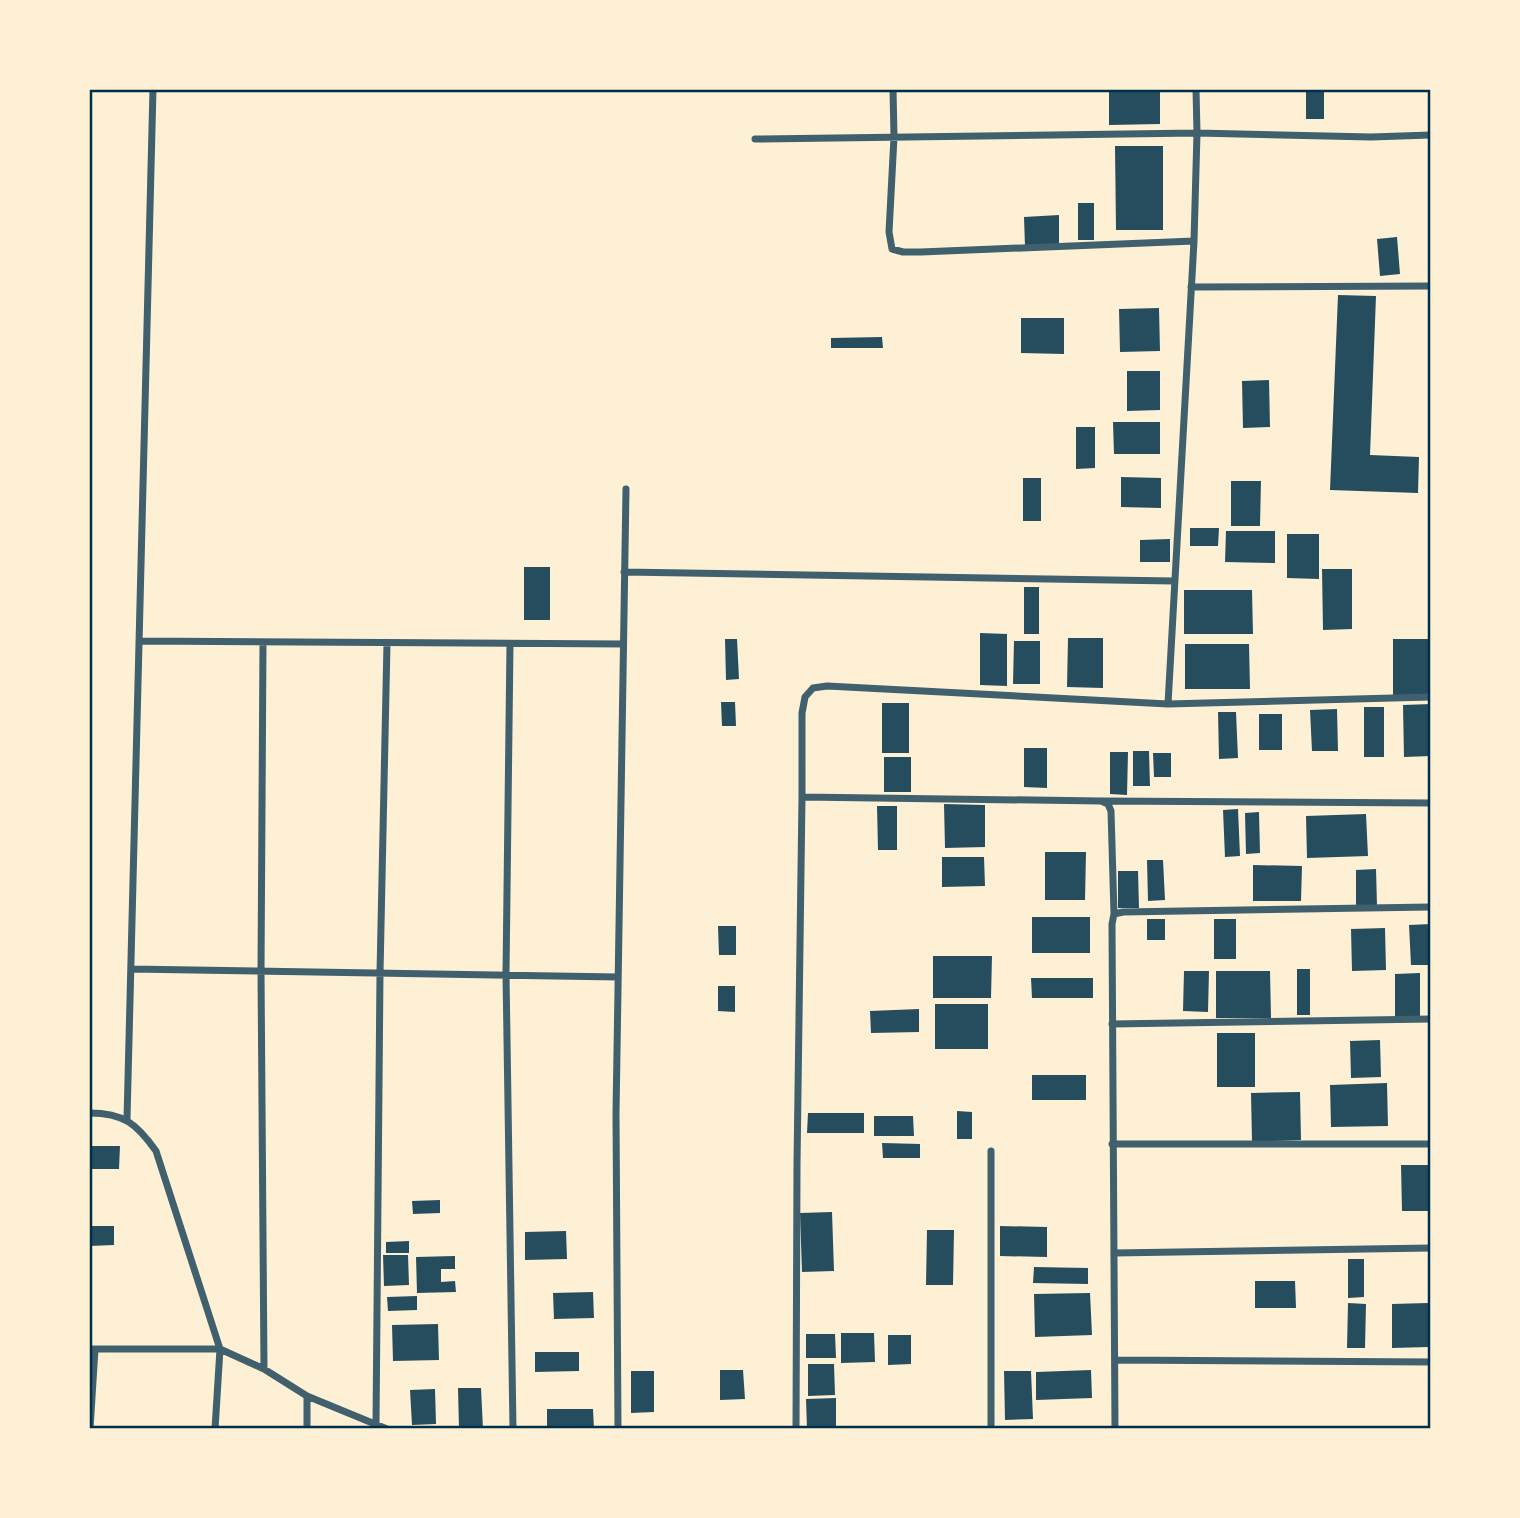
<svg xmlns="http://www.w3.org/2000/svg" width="1520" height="1518" font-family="'Nunito Sans',sans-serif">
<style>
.building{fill:#264d5e}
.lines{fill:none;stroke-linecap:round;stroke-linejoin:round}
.minor{stroke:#3f606c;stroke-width:7}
.neatline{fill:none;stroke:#003049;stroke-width:2.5}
</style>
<rect width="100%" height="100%" fill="#fdf0d5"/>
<path class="building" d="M 1109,89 L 1160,89 L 1160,124 L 1109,125 Z
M 1306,89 L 1324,89 L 1324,119 L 1306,119 Z
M 1115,146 L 1163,146 L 1163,230 L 1116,230 Z
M 1078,203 L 1094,203 L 1094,240 L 1078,240 Z
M 1059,215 L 1059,246 L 1025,247 L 1024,217 Z
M 1397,237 L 1400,274 L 1380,276 L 1377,239 Z
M 1338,295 L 1376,296 L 1370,455 L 1419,457 L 1418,493 L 1330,490 Z
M 1159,308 L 1160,351 L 1120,352 L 1119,309 Z
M 1021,318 L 1064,318 L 1064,354 L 1021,353 Z
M 882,337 L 883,348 L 831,348 L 831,338 Z
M 1127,371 L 1160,371 L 1160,410 L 1127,411 Z
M 1269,380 L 1270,427 L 1243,428 L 1242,381 Z
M 1113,422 L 1160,422 L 1160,454 L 1114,454 Z
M 1076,427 L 1095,427 L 1095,468 L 1076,469 Z
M 1121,477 L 1161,478 L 1161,508 L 1121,507 Z
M 1023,478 L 1041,478 L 1041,521 L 1023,521 Z
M 1231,481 L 1261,481 L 1260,526 L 1231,526 Z
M 1190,528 L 1219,528 L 1218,546 L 1190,546 Z
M 1226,531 L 1275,531 L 1275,563 L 1225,562 Z
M 1287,534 L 1319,534 L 1319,579 L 1287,578 Z
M 1170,539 L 1170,562 L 1140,562 L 1140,540 Z
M 524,567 L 550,567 L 550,620 L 524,620 Z
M 1322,569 L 1352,569 L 1352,629 L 1323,630 Z
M 1024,587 L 1039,587 L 1039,634 L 1024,634 Z
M 1184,590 L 1252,590 L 1253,634 L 1184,634 Z
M 980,633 L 1007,634 L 1007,686 L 980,685 Z
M 1068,638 L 1103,638 L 1103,688 L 1067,687 Z
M 725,639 L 737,639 L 739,679 L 726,680 Z
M 1393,639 L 1431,639 L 1431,696 L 1393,696 Z
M 1014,641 L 1040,641 L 1040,684 L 1013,684 Z
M 1185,644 L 1249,644 L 1250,689 L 1185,689 Z
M 721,702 L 735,702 L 736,726 L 722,726 Z
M 882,703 L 909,703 L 909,753 L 882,753 Z
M 1431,704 L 1431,756 L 1404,757 L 1403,705 Z
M 1364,707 L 1384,707 L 1384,757 L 1364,757 Z
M 1337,709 L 1338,751 L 1312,751 L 1310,710 Z
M 1218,712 L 1236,712 L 1238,758 L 1219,759 Z
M 1259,714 L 1282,714 L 1282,750 L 1259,750 Z
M 1024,748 L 1047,748 L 1047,788 L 1024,787 Z
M 1133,751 L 1149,751 L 1150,786 L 1133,786 Z
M 1110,752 L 1128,752 L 1127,795 L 1110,794 Z
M 1153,753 L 1171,753 L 1171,777 L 1154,777 Z
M 884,757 L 911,757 L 911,792 L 884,792 Z
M 944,804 L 985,805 L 985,847 L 945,848 Z
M 877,806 L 897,806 L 897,850 L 878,850 Z
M 1238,809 L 1240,856 L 1225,857 L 1223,810 Z
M 1259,812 L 1260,853 L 1246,854 L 1245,813 Z
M 1366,814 L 1368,856 L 1307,858 L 1306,816 Z
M 1045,852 L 1086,852 L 1085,900 L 1045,900 Z
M 942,857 L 984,857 L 985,886 L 942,887 Z
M 1147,860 L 1163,860 L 1165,900 L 1148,901 Z
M 1253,865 L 1302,866 L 1301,901 L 1253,901 Z
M 1376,869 L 1377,906 L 1356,907 L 1356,870 Z
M 1118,871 L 1138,871 L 1139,908 L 1118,908 Z
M 1032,917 L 1090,917 L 1090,953 L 1032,953 Z
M 1147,919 L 1165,919 L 1165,940 L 1147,940 Z
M 1214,919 L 1236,919 L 1236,959 L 1214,959 Z
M 1431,924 L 1431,965 L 1411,965 L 1409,925 Z
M 718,926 L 736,926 L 736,955 L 719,955 Z
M 1385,928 L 1386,970 L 1352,971 L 1351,929 Z
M 933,956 L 992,956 L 991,998 L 933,998 Z
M 1297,969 L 1310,969 L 1310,1015 L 1297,1015 Z
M 1184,971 L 1209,971 L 1208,1012 L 1183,1011 Z
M 1216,971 L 1270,971 L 1271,1018 L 1216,1018 Z
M 1420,973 L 1420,1017 L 1395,1017 L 1395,974 Z
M 1031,978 L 1093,978 L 1093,998 L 1032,998 Z
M 718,986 L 735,986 L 735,1012 L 718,1011 Z
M 935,1004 L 988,1004 L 988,1049 L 935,1049 Z
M 919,1009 L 919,1032 L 871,1033 L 870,1011 Z
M 1217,1033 L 1255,1033 L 1255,1087 L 1217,1087 Z
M 1380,1040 L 1381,1077 L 1351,1078 L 1350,1041 Z
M 1032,1075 L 1086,1075 L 1086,1100 L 1032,1100 Z
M 1387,1083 L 1388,1126 L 1331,1127 L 1330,1085 Z
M 1300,1092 L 1301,1140 L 1252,1142 L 1251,1093 Z
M 957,1111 L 972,1112 L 972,1139 L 957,1139 Z
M 808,1113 L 864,1113 L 864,1133 L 807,1133 Z
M 874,1116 L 913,1116 L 914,1136 L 874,1136 Z
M 882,1143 L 920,1144 L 920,1158 L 883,1158 Z
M 89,1146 L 120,1146 L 119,1169 L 89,1169 Z
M 1401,1165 L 1431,1165 L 1431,1211 L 1402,1211 Z
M 440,1200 L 440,1213 L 413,1214 L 412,1201 Z
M 832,1212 L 834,1271 L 802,1272 L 800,1213 Z
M 89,1226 L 114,1226 L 114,1245 L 89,1246 Z
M 1000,1226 L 1047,1227 L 1047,1257 L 1000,1256 Z
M 927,1230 L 954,1230 L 953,1285 L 926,1285 Z
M 566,1231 L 567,1259 L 525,1260 L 525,1232 Z
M 409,1241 L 409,1253 L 386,1253 L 386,1242 Z
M 383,1255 L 408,1255 L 409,1285 L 384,1286 Z
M 455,1256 L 455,1269 L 441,1269 L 441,1282 L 455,1281 L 456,1292 L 417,1293 L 416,1257 Z
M 1348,1259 L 1364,1259 L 1364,1297 L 1348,1298 Z
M 1034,1267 L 1088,1268 L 1088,1284 L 1033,1283 Z
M 1255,1281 L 1295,1281 L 1296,1308 L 1255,1308 Z
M 593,1292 L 594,1318 L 554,1319 L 553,1293 Z
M 1090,1293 L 1092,1335 L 1035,1337 L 1034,1294 Z
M 417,1296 L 417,1310 L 388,1311 L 387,1297 Z
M 1348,1303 L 1366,1304 L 1365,1348 L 1347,1348 Z
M 1428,1303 L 1429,1347 L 1392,1348 L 1392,1304 Z
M 438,1324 L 439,1360 L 393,1361 L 392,1325 Z
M 841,1333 L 874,1333 L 875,1362 L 841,1363 Z
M 806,1334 L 835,1334 L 836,1358 L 806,1358 Z
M 888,1335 L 911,1335 L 911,1364 L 888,1365 Z
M 535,1352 L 579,1352 L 579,1371 L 535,1372 Z
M 808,1364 L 834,1364 L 835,1395 L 808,1396 Z
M 720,1370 L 743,1370 L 745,1399 L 720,1400 Z
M 1091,1370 L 1092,1398 L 1036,1400 L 1036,1372 Z
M 631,1371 L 654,1371 L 654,1412 L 631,1413 Z
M 1004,1371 L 1031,1371 L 1033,1419 L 1005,1420 Z
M 458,1388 L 481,1388 L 483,1429 L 459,1429 Z
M 435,1389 L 436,1424 L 412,1425 L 410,1390 Z
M 836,1398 L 836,1429 L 807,1429 L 806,1399 Z
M 547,1409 L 593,1409 L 594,1429 L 547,1429 Z"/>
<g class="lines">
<path class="minor" d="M 893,89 L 894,137 L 889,232 L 892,249 L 903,252 L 921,252 L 1194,241
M 1196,89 L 1197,133 L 1194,241 L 1168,704 L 1431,697
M 755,139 L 1197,133 L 1371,137 L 1431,135
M 1191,287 L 1431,286
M 624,572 L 1174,581
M 139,641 L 623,644
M 263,642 L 261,971 L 264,1369
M 510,644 L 506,974 L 513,1429
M 802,797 L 1101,801 L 1108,804 L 1111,811 L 1114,914
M 1102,801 L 1431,803
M 131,969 L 618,977
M 1112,1024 L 1431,1019
M 89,1113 C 124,1113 137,1124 156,1151 L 220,1349 L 215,1429
M 127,1119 L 153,89
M 1112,1144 L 1431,1144
M 1114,1253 L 1431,1248
M 89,1349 L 220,1349 L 264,1369 L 307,1396 L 387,1429
M 1115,1360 L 1431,1362
M 307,1396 L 307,1429
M 376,1424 L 380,973 L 387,643
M 90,1429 L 95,1349
M 618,1429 L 616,1114 L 626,489
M 796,1429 L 797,1165 L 802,797 L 802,713 L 805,697 L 813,688 L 827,686 L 1168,704
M 991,1429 L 991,1151
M 1115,1429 L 1112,924 L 1114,914 L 1123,912 L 1431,907"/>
</g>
<rect width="1520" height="1518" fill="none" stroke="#fdf0d5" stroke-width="182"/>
<rect x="91" y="91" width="1338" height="1336" class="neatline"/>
</svg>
